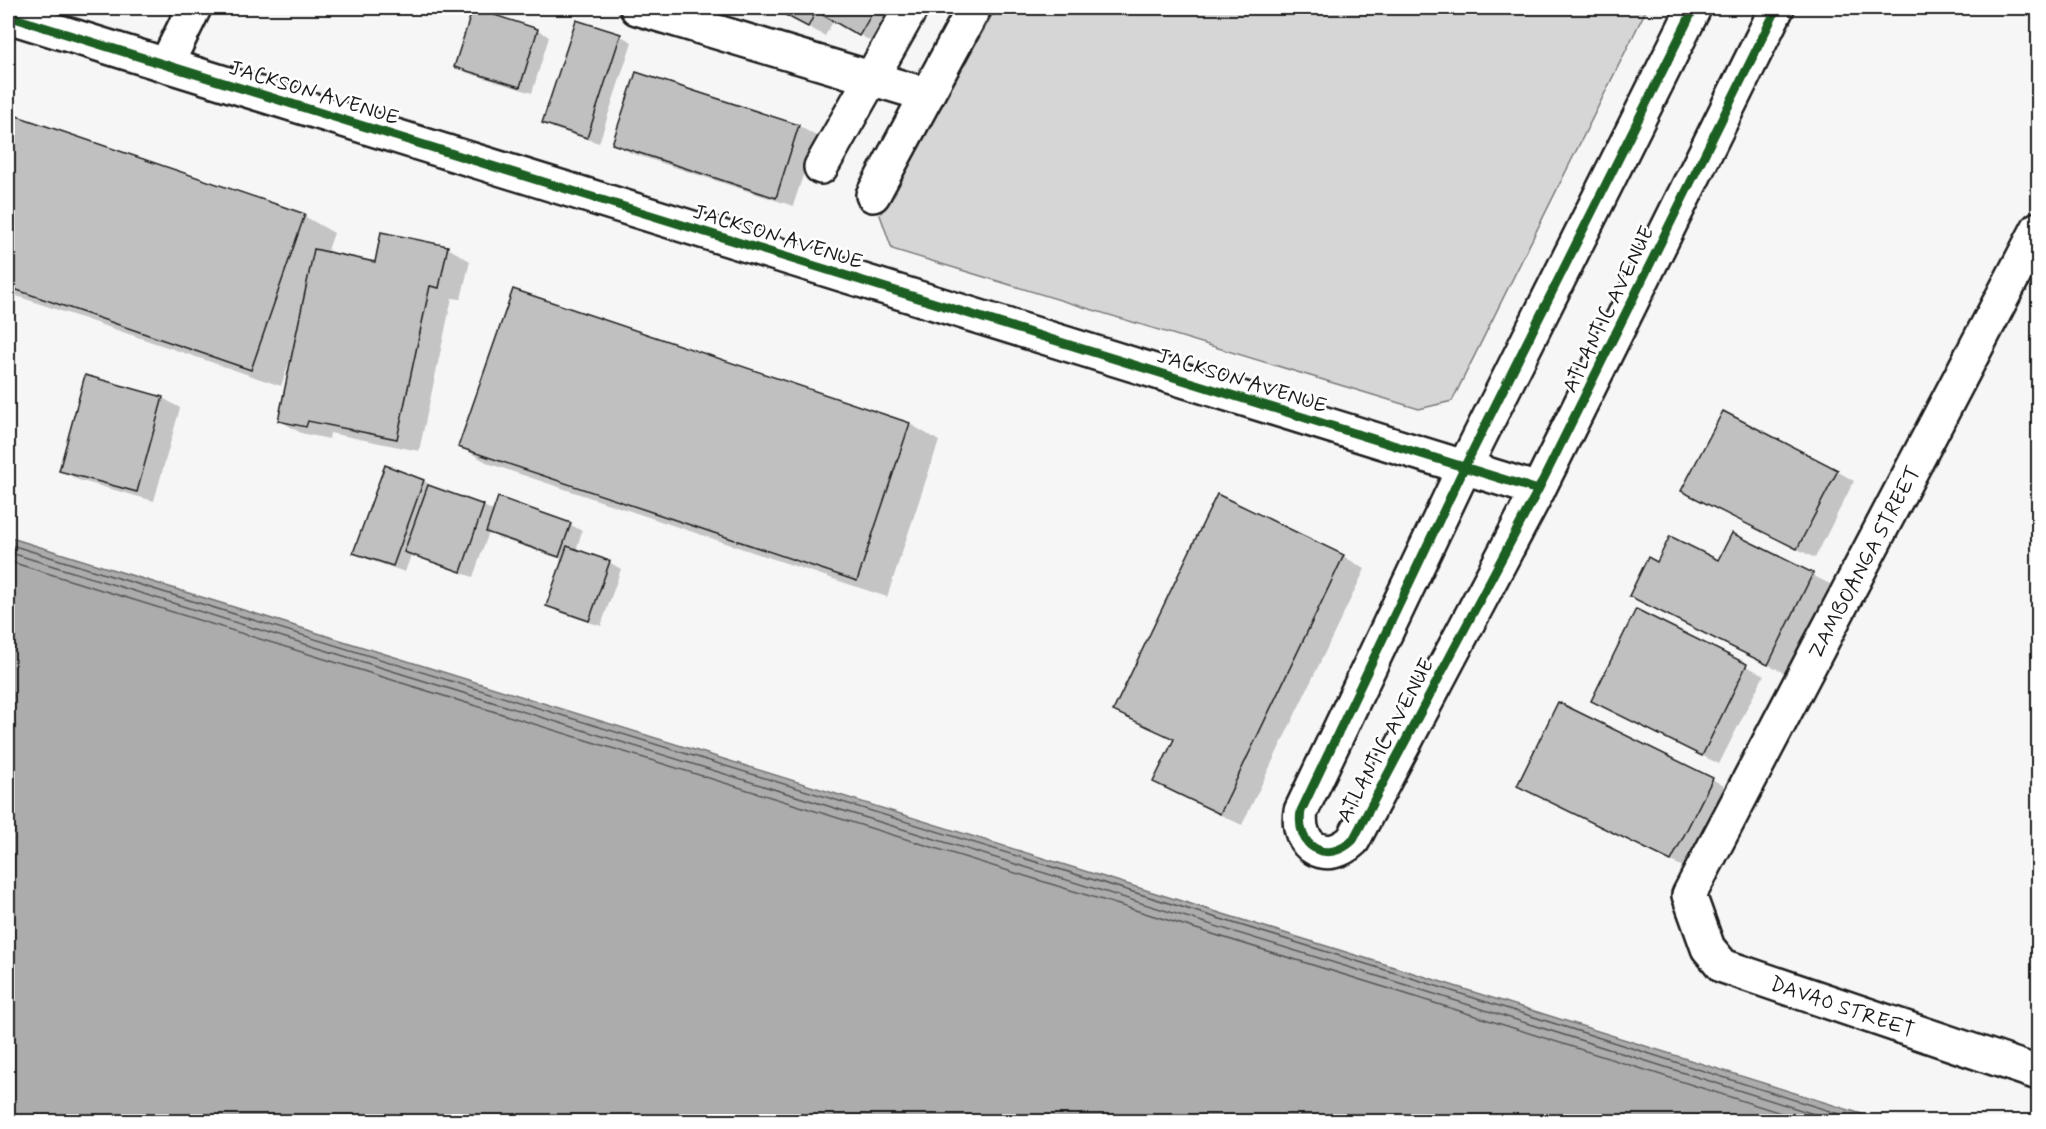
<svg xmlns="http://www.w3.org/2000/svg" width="2046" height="1129" font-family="Mynerve,sans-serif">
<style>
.green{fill:#d6d6d6;stroke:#797979;stroke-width:1.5}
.water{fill:#acacac;stroke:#727272;stroke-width:1.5}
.shadow{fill:#0003}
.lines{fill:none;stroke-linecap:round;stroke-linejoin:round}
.shore{stroke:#565656;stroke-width:1.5}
.building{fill:#c0c0c0;stroke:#1c1c1c;stroke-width:1.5}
.street-casing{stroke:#1c1c1c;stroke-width:38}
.street{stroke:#fff;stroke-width:33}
.cycleway-casing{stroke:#fff;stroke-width:13}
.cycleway{stroke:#1b5e20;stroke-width:9}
.labels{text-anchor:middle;stroke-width:5;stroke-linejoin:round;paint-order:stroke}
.street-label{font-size:21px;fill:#1c1c1c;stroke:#fff}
</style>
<rect width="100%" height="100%" fill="#f6f6f6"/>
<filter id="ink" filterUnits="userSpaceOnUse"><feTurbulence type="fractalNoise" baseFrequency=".0167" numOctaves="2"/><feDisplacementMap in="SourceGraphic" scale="12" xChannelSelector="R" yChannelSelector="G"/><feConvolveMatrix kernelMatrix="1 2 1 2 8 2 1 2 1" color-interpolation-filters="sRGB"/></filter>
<g filter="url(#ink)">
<path class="green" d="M 996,8 L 1647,8 L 1452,401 L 1419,409 L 892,249 L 880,215 Z"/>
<path class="water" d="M 8,537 L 1410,972 L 1884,1121 L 8,1121 Z"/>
<path class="shadow" d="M 775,8 L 898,8 L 877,45 L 834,20 L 825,36 Z
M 474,10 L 538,30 L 549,37 L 532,93 L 468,73 L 456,66 Z
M 577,22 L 621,36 L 632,42 L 599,143 L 555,129 L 544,122 Z
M 8,115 L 304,216 L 334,233 L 327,253 L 376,264 L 382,234 L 448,248 L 470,261 L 461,299 L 452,298 L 419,451 L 330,433 L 329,439 L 301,433 L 279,420 L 292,360 L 290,360 L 281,386 L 8,293 Z
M 799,126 L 816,136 L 793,206 L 631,153 L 614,143 Z
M 514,291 L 910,424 L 939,441 L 887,597 L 490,464 L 460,447 Z
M 86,377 L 163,398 L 180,408 L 154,501 L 78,480 L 61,470 Z
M 1837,471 L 1854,481 L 1815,558 L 1700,500 Z
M 424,481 L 435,488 L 435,489 L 484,506 L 495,512 L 499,499 L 571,525 L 582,531 L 576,551 L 609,562 L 621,569 L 601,626 L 559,612 L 547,605 L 564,560 L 499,538 L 489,532 L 473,577 L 411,555 L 405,572 L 367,559 L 355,552 Z
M 1732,535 L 1830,584 L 1785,673 L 1648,605 L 1658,564 L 1719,562 Z
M 1343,556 L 1365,569 L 1242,825 L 1176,794 L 1154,782 L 1175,740 L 1115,710 Z
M 1637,611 L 1764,675 L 1719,764 L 1610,710 Z
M 1712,779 L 1729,789 L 1689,870 L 1519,785 Z"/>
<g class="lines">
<path class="shore" d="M 8,544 L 1408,977 L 1864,1122
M 8,552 L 1406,985 L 1839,1122
M 8,561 L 1403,993 L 1809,1122"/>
</g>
<path class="building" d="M 473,8 L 538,29 L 520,87 L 454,67 Z
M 772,8 L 875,8 L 859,36 L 816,11 L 808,27 Z
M 576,20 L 621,34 L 587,138 L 542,123 Z
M 636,72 L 799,125 L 776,198 L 612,144 Z
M 8,113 L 305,214 L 251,370 L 8,287 Z
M 381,232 L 448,246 L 439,288 L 430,286 L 397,439 L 308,421 L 306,427 L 278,421 L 314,249 L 375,262 Z
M 513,289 L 910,423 L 857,581 L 458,447 Z
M 85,375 L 163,397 L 137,492 L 59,471 Z
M 1723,411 L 1838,470 L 1797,549 L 1681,491 Z
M 385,465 L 424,480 L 393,566 L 353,553 Z
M 428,485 L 484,505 L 461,572 L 404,552 Z
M 1217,494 L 1344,555 L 1220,814 L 1153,782 L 1174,739 L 1113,711 Z
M 498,497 L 571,523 L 559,557 L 486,532 Z
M 1732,533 L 1813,573 L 1768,665 L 1629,596 L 1648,557 L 1657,562 L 1670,536 L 1718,560 Z
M 567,546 L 610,561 L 589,621 L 546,606 Z
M 1636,609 L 1747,664 L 1702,756 L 1591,701 Z
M 1558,702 L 1713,778 L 1671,861 L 1517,786 Z"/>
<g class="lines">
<defs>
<g id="street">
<path d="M 637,8 L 927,95"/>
<path d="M 1694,8 L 1464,468 L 1301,811 C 1295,847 1327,865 1353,840 L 1538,490 L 1777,8"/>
<path d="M 8,16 L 1538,490"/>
<path d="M 166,65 L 194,8"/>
<path d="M 821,167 L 911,8"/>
<path d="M 873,195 L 974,8"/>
<path id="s1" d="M 2038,229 L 1689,895 L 1708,948 L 1723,966 L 2038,1073"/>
</g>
</defs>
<use href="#street" class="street-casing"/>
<use href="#street" class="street"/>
<defs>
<path id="cycleway" d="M 1694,8 L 1464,468 L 1301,811 C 1295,847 1327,865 1353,840 L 1538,490 L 1777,8
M 8,16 L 1538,490"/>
</defs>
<use href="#cycleway" class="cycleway-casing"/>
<use href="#cycleway" class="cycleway"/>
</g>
</g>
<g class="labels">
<g class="street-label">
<text transform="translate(314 92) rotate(17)" y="7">JACKSON AVENUE</text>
<text transform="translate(778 236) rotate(17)" y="7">JACKSON AVENUE</text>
<text transform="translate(1608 309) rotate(-64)" y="7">ATLANTIC AVENUE</text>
<text transform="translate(1242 380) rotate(17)" y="7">JACKSON AVENUE</text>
<text transform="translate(1864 562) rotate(-62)" y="7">ZAMBOANGA STREET</text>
<text transform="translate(1385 740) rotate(-62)" y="7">ATLANTIC AVENUE</text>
<text dy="7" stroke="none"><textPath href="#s1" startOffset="958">DAVAO STREET</textPath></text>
</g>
</g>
<rect width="2046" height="1129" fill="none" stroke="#fff" stroke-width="30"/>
<rect x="15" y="15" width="2016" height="1099" fill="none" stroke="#1c1c1c" stroke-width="2" filter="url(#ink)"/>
</svg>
